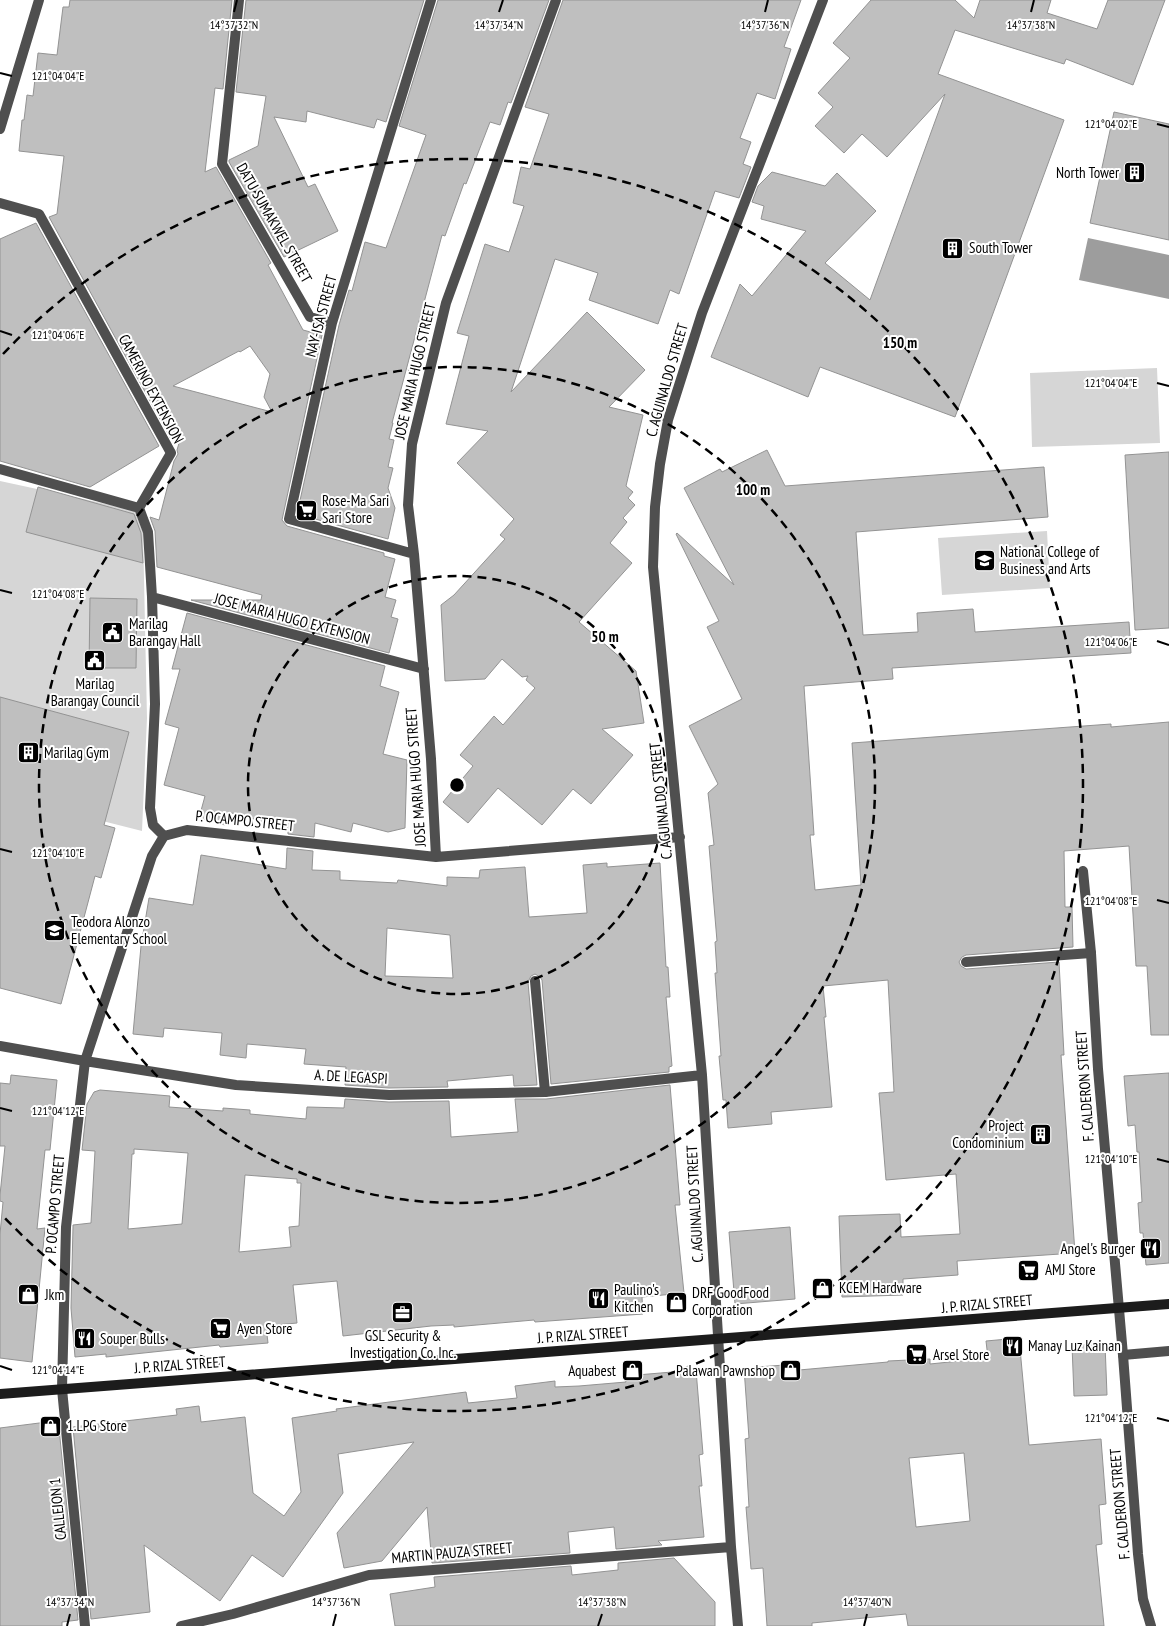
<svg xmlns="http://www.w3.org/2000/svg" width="1169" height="1626" font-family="'PT Sans Narrow',sans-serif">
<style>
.green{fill:#d6d6d6}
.water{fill:#9d9d9d}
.building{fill:#bfbfbf;stroke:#939393;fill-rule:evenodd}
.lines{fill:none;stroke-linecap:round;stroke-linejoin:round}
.lane{stroke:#4f4f4f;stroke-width:10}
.street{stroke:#4f4f4f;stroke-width:10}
.secondary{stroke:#1c1c1c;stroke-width:10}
.ticks{fill:none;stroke:#000;stroke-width:2}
.ring{fill:none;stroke:#000;stroke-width:2.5;stroke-dasharray:9 6}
.labels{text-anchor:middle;stroke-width:4;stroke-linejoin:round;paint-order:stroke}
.poi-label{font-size:15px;fill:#000;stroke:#fff;text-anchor:start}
.street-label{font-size:15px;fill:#000;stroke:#fff}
.ticks-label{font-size:12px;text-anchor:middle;fill:#000;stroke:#fff;stroke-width:4;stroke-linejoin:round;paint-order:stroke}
.centre{fill:#000;stroke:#fff;stroke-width:2.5}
.ring-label{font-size:15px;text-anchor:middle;font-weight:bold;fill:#000;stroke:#fff;stroke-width:4;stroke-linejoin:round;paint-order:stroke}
</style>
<rect width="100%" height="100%" fill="#fff"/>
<path class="green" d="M 1157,368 L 1160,443 L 1032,447 L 1030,373 Z
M 0,481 L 134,510 L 143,532 L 147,718 L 142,831 L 0,795 Z
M 1047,531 L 1050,588 L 942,595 L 938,538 Z"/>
<path class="water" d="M 1088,238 L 1169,255 L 1169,299 L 1079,280 Z"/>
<path class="building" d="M 70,0 L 232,0 L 223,89 L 215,88 L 205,172 L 216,167 L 271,263 L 268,265 L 303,330 L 322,335 L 282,520 L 287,526 L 384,553 L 384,556 L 395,559 L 385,597 L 396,600 L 391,617 L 398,619 L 389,653 L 191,600 L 261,600 L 262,595 L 157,567 L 155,531 L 150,517 L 159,520 L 174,461 L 178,454 L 177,450 L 182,433 L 171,439 L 49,217 L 57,214 L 64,156 L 19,151 L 22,120 L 24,120 L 27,95 L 33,96 L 38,53 L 57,55 L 63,7 L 69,7 ZM 250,346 L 270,374 L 264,397 L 272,412 L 173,386 L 239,351 L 240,352 Z
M 246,0 L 424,0 L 386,122 L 377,119 L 374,128 L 307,111 L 306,122 L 274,117 L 308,187 L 315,184 L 338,231 L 284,257 L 229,162 L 229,160 L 258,146 L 266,96 L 236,92 Z
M 438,0 L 549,0 L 511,103 L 508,102 L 500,125 L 490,122 L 466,184 L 464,183 L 445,236 L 442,235 L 392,423 L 393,423 L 389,439 L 394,440 L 388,467 L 393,468 L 388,488 L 395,508 L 388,539 L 297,514 L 339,325 L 349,290 L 352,291 L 365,242 L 386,248 L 426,135 L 399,126 Z
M 563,0 L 801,0 L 784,47 L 791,49 L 775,99 L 757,93 L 740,138 L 751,142 L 743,164 L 751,167 L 739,198 L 715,191 L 679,294 L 670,290 L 658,324 L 589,300 L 598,273 L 555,259 L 511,392 L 587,312 L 645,370 L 609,407 L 643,415 L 626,486 L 633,492 L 628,498 L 635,505 L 623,518 L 627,522 L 610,543 L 632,563 L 579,622 L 636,671 L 644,723 L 602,729 L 633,755 L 591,804 L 573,789 L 542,825 L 498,788 L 468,823 L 443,802 L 473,766 L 460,755 L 494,716 L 503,725 L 535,688 L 526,680 L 528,676 L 522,677 L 502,659 L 485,679 L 445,681 L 441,605 L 454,595 L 505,539 L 500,535 L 514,519 L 457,463 L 488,431 L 446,424 L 469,336 L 457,333 L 485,244 L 509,252 L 524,206 L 513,203 L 521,167 L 530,169 L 549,114 L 525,107 Z
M 871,0 L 955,0 L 974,18 L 980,0 L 1051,0 L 1047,13 L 1097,29 L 1108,0 L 1165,0 L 1133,85 L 1066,59 L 1064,64 L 955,30 L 938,74 L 1064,120 L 955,417 L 820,367 L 808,397 L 711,357 L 740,284 L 752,296 L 806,231 L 761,219 L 764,206 L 752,202 L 758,186 L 772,172 L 825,186 L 837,173 L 876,211 L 825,263 L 870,300 L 945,94 L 887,157 L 862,134 L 844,153 L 815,126 L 833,107 L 818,93 L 850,58 L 833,43 Z
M 1114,112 L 1169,124 L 1169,240 L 1090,223 Z
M 36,223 L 159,446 L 90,487 L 0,461 L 0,239 Z
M 767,450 L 785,486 L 1044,467 L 1048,517 L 856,532 L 863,635 L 918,632 L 917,613 L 973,609 L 975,632 L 1129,622 L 1131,653 L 892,668 L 893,679 L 804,686 L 814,835 L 810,835 L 815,890 L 861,885 L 852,743 L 1111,724 L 1111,727 L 1169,722 L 1169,1035 L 1151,1035 L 1147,966 L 1136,966 L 1129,846 L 1064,851 L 1065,907 L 1072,907 L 1073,947 L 966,955 L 962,957 L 959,962 L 961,966 L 966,969 L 1059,962 L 1064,1055 L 1061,1055 L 1075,1253 L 957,1261 L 958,1275 L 903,1279 L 903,1295 L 842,1297 L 839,1216 L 900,1214 L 901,1237 L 960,1234 L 956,1174 L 886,1180 L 879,1093 L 894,1092 L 888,980 L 823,986 L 826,1017 L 824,1017 L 832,1107 L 771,1112 L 772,1124 L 728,1128 L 726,1100 L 723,1100 L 719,1056 L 721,1056 L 715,973 L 717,973 L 715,942 L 717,941 L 709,846 L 714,845 L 708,793 L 718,784 L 689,726 L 742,699 L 707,627 L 719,621 L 676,534 L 677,533 L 734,585 L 684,488 L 720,469 L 722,472 Z
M 1169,452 L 1169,628 L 1135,630 L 1125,455 Z
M 38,487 L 134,514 L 141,533 L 143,563 L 26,532 Z
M 90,598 L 137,599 L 136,668 L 89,668 Z
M 187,613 L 385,666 L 380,686 L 399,692 L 383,754 L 407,760 L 405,828 L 388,832 L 353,823 L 351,832 L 315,823 L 314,837 L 288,834 L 288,828 L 228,812 L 225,825 L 199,818 L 205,796 L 164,785 L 179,728 L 165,724 L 180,669 L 172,669 Z
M 0,697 L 129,732 L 104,825 L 115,828 L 101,878 L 95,876 L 61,1004 L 0,988 Z
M 287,848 L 313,851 L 312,870 L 340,871 L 340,880 L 397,883 L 398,880 L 447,886 L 447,877 L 479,878 L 480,870 L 525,867 L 529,917 L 587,913 L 583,865 L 607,863 L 607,867 L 660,863 L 666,967 L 668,967 L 670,997 L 666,997 L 672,1066 L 669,1067 L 669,1072 L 551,1084 L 542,980 L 540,977 L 535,974 L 531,976 L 528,982 L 537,1085 L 514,1086 L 513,1075 L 447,1081 L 448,1087 L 389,1088 L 345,1085 L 346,1067 L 304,1064 L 306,1049 L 247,1044 L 246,1058 L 220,1055 L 222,1033 L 164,1028 L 163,1037 L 133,1034 L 141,946 L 149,898 L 193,905 L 201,855 L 286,869 ZM 387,928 L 450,935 L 453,978 L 385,976 Z
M 1169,1073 L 1169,1263 L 1146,1265 L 1143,1233 L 1140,1233 L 1138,1203 L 1142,1202 L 1139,1152 L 1137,1152 L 1135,1125 L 1128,1126 L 1124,1076 Z
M 11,1075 L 57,1080 L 50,1150 L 45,1150 L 37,1229 L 45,1228 L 32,1362 L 0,1358 L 0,1234 L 3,1202 L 0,1201 L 0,1195 L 5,1146 L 0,1146 L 0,1083 L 10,1084 Z
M 670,1085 L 680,1205 L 675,1205 L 684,1293 L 642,1297 L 643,1314 L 535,1322 L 534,1320 L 454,1327 L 454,1325 L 431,1326 L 343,1336 L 337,1281 L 293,1285 L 297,1323 L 266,1326 L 268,1343 L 220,1347 L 219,1345 L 106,1357 L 106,1354 L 75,1357 L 71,1308 L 73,1227 L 73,1225 L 91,1223 L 95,1151 L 82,1150 L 87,1104 L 94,1092 L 100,1090 L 170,1096 L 169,1107 L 223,1111 L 223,1108 L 250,1110 L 250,1114 L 306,1119 L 307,1107 L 344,1108 L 345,1099 L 389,1102 L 449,1101 L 451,1137 L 518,1132 L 515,1099 L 546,1099 ZM 134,1149 L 188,1153 L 182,1224 L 128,1229 L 132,1154 L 134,1154 ZM 245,1175 L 297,1179 L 297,1183 L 301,1183 L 299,1226 L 289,1227 L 291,1247 L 239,1252 Z
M 790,1227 L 795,1299 L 735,1304 L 729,1232 Z
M 1019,1338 L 1029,1445 L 1101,1439 L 1106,1504 L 1099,1505 L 1102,1544 L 1096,1545 L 1104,1626 L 908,1626 L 906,1614 L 812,1623 L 812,1626 L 767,1626 L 763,1568 L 751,1569 L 746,1507 L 749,1507 L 745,1439 L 749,1438 L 744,1368 L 798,1364 L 799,1370 L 888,1362 L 888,1361 L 930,1359 L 930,1364 L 988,1358 L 986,1341 ZM 964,1453 L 970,1521 L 916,1527 L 909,1458 Z
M 1105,1344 L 1107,1395 L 1074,1396 L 1072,1345 Z
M 696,1370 L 703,1454 L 699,1455 L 702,1486 L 699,1486 L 704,1537 L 658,1541 L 662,1545 L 616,1549 L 614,1527 L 568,1532 L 570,1553 L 432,1563 L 427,1507 L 382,1561 L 344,1568 L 337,1533 L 414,1442 L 338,1454 L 343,1493 L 283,1577 L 252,1555 L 220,1601 L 144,1545 L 150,1612 L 91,1619 L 73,1427 L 177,1415 L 176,1409 L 199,1406 L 201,1422 L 245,1417 L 253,1493 L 284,1516 L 301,1492 L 292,1418 L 337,1411 L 336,1409 L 466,1392 L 468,1403 L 517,1398 L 515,1386 L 555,1381 L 555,1387 L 579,1386 L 626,1382 L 625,1376 Z
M 55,1421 L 56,1428 L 59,1428 L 78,1620 L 62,1622 L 62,1626 L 0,1626 L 0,1428 Z
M 674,1558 L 715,1602 L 715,1626 L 395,1626 L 390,1594 L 435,1587 L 434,1577 L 571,1566 L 572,1575 L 618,1570 L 618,1563 Z"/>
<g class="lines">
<path class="lane" d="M 966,962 L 1091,953
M 535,981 L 545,1092
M 1123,1355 L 1169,1351"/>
<path class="street" d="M 239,0 L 222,164 L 310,317 L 332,323
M 0,129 L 39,0
M 0,203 L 39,214 L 171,453 L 139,508
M 0,469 L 139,508
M 139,508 L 148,532 L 152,597 L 155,704 L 150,808 L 153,825 L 164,836
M 414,554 L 289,519 L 332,323 L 431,0
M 152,597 L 424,669
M 436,857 L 431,759 L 414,554 L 408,505 L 412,444 L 446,303 L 556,0
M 1083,871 L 1091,953 L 1098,1069 L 1123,1355 L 1138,1554 L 1143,1599 L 1151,1626
M 0,1046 L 85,1061 L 236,1085 L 389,1095 L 545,1092 L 702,1075
M 85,1626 L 62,1389 L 66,1227 L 85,1061 L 152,856 L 164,836 L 187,830 L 436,857 L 680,837
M 181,1626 L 233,1614 L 369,1575 L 731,1547
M 738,1626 L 731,1547 L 702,1075 L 653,567 L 655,507 L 660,464 L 668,420 L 702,313 L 823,0"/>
<path class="secondary" d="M 0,1394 L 1169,1304"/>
</g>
<path class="ticks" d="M 234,12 L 237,0M 499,12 L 503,0M 765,12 L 768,0M 1031,12 L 1034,0M 0,73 L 12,76M 1157,124 L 1169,127M 0,331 L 12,335M 1157,383 L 1169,386M 0,590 L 12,593M 1157,641 L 1169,645M 0,849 L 12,852M 1157,900 L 1169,903M 0,1108 L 12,1111M 1157,1159 L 1169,1162M 0,1366 L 12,1370M 1157,1418 L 1169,1421M 67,1626 L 70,1614M 333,1626 L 336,1614M 598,1626 L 602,1614M 864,1626 L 867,1614"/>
<g class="ring">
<circle cx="457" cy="785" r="209"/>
<circle cx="457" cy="785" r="418"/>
<path d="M3 354A626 626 0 1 1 3 1216"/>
</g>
<defs>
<symbol id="building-square" viewBox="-11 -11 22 22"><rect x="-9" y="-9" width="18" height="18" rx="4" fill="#000" stroke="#fff"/><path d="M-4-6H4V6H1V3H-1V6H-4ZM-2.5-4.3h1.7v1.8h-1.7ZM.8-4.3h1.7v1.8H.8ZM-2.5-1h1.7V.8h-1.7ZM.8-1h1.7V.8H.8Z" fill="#fff"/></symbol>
<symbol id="supermarket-square" viewBox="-11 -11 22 22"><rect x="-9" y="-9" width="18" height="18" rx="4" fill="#000" stroke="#fff"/><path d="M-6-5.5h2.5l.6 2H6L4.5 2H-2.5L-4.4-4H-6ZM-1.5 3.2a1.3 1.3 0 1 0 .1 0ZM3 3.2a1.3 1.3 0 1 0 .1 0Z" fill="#fff"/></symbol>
<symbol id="university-square" viewBox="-11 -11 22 22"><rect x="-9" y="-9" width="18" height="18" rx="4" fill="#000" stroke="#fff"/><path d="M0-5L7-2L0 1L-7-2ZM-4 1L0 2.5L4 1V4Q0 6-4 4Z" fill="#fff"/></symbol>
<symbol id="civic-square" viewBox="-11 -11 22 22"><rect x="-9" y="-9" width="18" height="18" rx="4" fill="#000" stroke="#fff"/><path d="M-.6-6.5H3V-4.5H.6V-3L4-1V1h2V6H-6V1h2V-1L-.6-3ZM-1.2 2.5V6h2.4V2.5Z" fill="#fff"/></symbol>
<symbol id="school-square" viewBox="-11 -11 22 22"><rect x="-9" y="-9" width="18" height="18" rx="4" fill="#000" stroke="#fff"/><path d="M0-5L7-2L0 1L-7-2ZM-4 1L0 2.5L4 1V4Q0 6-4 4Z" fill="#fff"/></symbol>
<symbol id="restaurant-square" viewBox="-11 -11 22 22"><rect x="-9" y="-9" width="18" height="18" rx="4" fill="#000" stroke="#fff"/><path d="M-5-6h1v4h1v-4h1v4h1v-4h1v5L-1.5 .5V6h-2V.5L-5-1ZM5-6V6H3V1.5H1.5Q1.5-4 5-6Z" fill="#fff"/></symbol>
<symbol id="shop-square" viewBox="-11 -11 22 22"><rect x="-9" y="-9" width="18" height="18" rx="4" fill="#000" stroke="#fff"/><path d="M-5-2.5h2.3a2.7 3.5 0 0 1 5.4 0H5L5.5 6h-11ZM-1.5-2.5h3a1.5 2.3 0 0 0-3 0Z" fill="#fff"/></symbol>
<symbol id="office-square" viewBox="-11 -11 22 22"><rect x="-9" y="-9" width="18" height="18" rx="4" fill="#000" stroke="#fff"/><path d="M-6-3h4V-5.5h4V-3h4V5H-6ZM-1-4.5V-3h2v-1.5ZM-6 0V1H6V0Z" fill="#fff"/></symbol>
</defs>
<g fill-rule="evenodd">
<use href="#building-square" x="1122" y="160" width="25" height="25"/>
<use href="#building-square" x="940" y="236" width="25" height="25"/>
<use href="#supermarket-square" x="294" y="498" width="25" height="25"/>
<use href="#university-square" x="972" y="548" width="25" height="25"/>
<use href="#civic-square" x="100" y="620" width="25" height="25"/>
<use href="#civic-square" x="82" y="648" width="25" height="25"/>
<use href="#building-square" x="16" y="740" width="25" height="25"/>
<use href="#school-square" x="42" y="918" width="25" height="25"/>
<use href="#building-square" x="1028" y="1122" width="25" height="25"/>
<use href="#restaurant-square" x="1138" y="1236" width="25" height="25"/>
<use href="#supermarket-square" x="1016" y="1258" width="25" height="25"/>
<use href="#shop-square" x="810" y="1276" width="25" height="25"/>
<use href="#shop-square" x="16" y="1282" width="25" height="25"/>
<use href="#restaurant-square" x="586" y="1286" width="25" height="25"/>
<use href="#shop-square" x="664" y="1290" width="25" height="25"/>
<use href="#office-square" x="390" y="1300" width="25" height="25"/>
<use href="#supermarket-square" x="208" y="1316" width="25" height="25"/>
<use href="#restaurant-square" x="72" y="1326" width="25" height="25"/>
<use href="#restaurant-square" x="1000" y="1334" width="25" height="25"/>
<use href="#supermarket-square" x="904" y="1342" width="25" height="25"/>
<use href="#shop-square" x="620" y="1358" width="25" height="25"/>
<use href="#shop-square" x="778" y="1358" width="25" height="25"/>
<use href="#shop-square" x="38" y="1414" width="25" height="25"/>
</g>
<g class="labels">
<g class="poi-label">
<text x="1119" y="178" text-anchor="end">North Tower</text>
<text x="969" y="253">South Tower</text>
<text x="322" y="506">Rose-Ma Sari<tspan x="322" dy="17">Sari Store</tspan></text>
<text x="1000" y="557">National College of<tspan x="1000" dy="17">Business and Arts</tspan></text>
<text x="129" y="629">Marilag<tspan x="129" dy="17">Barangay Hall</tspan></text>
<text x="95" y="689" text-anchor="middle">Marilag<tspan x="95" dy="17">Barangay Council</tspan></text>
<text x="44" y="758">Marilag Gym</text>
<text x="71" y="927">Teodora Alonzo<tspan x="71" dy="17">Elementary School</tspan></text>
<text x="1024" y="1131" text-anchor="end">Project<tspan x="1024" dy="17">Condominium</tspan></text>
<text x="1135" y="1254" text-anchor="end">Angel's Burger</text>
<text x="1045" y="1275">AMJ Store</text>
<text x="839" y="1293">KCEM Hardware</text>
<text x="614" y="1295">Paulino's<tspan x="614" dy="17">Kitchen</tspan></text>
<text x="692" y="1298">DRF GoodFood<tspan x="692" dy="17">Corporation</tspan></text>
<text x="45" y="1300">Jkm</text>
<text x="237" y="1334">Ayen Store</text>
<text x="403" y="1341" text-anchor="middle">GSL Security &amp;<tspan x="403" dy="17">Investigation Co. Inc.</tspan></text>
<text x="100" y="1344">Souper Bulls</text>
<text x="1028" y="1351">Manay Luz Kainan</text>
<text x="933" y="1360">Arsel Store</text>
<text x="616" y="1376" text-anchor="end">Aquabest</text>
<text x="775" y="1376" text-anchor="end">Palawan Pawnshop</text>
<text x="67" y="1431">1.LPG Store</text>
</g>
<g class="street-label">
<text transform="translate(274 223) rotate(60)" y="5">DATU SUMAKWEL STREET</text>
<text transform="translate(321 316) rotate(-75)" y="5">NAY-ISA STREET</text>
<text transform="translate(415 371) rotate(-77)" y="5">JOSE MARIA HUGO STREET</text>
<text transform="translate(667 380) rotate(-74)" y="5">C. AGUINALDO STREET</text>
<text transform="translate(151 389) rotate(62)" y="5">CAMERINO EXTENSION</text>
<text transform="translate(292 619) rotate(15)" y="5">JOSE MARIA HUGO EXTENSION</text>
<text transform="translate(416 777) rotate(-94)" y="5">JOSE MARIA HUGO STREET</text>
<text transform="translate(661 801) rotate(-96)" y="5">C. AGUINALDO STREET</text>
<text transform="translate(245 821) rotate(6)" y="5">P. OCAMPO STREET</text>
<text transform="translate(351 1077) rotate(3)" y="5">A. DE LEGASPI</text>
<text transform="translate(1085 1086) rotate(-94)" y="5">F. CALDERON STREET</text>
<text transform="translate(55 1204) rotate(-85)" y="5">P. OCAMPO STREET</text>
<text transform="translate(695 1204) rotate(-93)" y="5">C. AGUINALDO STREET</text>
<text transform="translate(987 1304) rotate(-5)" y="5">J. P. RIZAL STREET</text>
<text transform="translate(583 1335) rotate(-4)" y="5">J. P. RIZAL STREET</text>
<text transform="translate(180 1365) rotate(-4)" y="5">J. P. RIZAL STREET</text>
<text transform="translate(1120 1504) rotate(-95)" y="5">F. CALDERON STREET</text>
<text transform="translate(58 1509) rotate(-96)" y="5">CALLEJON 1</text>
<text transform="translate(452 1553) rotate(-5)" y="5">MARTIN PAUZA STREET</text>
</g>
</g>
<g class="ticks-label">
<text x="234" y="29">14°37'32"N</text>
<text x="499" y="29">14°37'34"N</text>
<text x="765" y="29">14°37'36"N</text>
<text x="1031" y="29">14°37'38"N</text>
<text x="58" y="80">121°04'04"E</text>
<text x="1111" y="128">121°04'02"E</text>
<text x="58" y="339">121°04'06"E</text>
<text x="1111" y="387">121°04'04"E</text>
<text x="58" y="598">121°04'08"E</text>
<text x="1111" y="646">121°04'06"E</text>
<text x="58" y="857">121°04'10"E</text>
<text x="1111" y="905">121°04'08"E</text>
<text x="58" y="1115">121°04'12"E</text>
<text x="1111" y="1163">121°04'10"E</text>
<text x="58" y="1374">121°04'14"E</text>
<text x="1111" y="1422">121°04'12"E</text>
<text x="70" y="1606">14°37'34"N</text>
<text x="336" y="1606">14°37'36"N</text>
<text x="602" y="1606">14°37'38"N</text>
<text x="867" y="1606">14°37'40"N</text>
</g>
<circle cx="457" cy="785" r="8" class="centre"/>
<g class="ring-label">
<text x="900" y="348">150 m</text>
<text x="753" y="495">100 m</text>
<text x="605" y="642">50 m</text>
</g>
</svg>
